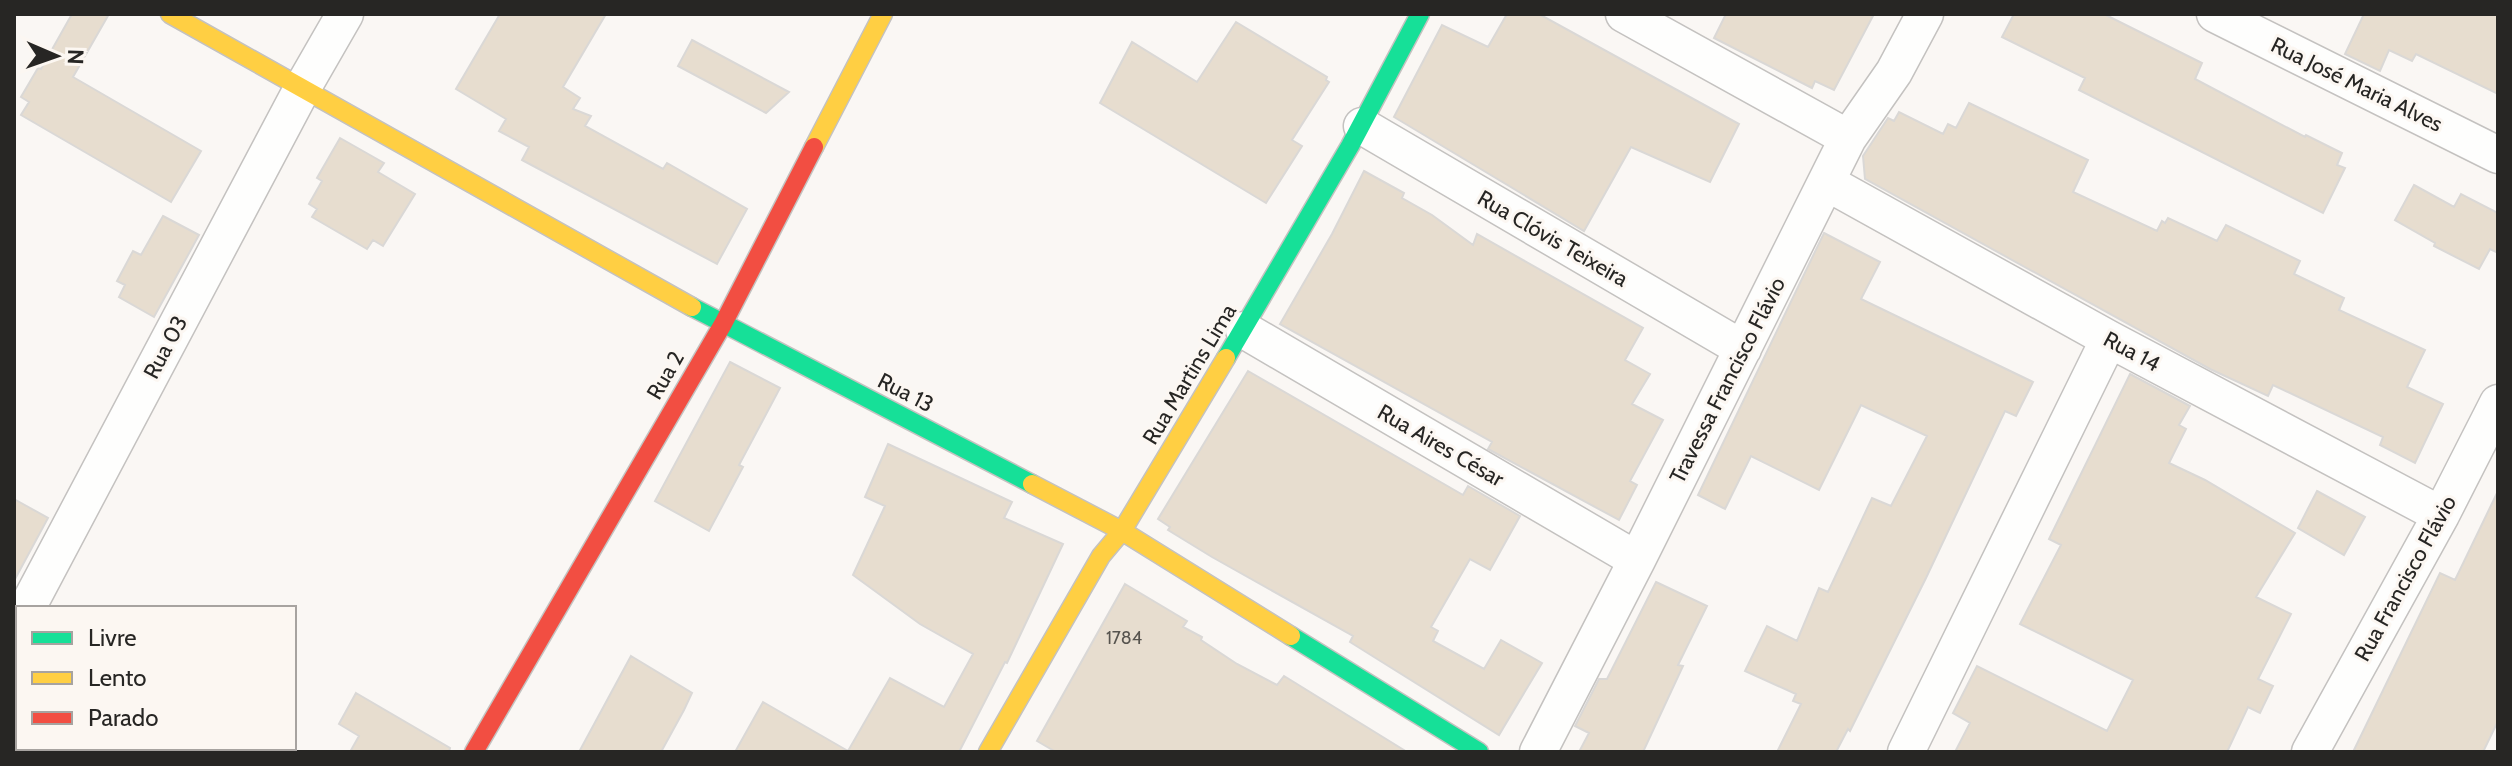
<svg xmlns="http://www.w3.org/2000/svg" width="2512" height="766" font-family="Cabin,sans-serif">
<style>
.building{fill:#e7ddcf;stroke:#dad8d6;stroke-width:2}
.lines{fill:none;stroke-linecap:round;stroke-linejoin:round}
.street-casing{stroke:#c4c2c0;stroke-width:39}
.fast-casing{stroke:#c4c2c0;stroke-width:21}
.slow-casing{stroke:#c4c2c0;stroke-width:21}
.jam-casing{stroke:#c4c2c0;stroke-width:21}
.street{stroke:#fefefd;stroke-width:36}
.fast{stroke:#16e098;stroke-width:18}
.slow{stroke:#ffcf43;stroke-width:18}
.jam{stroke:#f24e42;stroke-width:18}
.labels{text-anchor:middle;stroke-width:6;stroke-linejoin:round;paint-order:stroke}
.number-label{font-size:18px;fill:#57544f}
.street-label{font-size:22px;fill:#272624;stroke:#fcf7f2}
</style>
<rect width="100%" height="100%" fill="#faf7f4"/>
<path class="building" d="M 72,14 L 109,14 L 73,77 L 201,151 L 171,202 L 21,115 L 29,102 L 21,97 L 38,68 L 41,69 Z
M 500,14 L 606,14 L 563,87 L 580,98 L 573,109 L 591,116 L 585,126 L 663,169 L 667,163 L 747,209 L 717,264 L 522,160 L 529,147 L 499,131 L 506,119 L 456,89 Z
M 1507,14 L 1539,14 L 1739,124 L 1710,182 L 1631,147 L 1584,231 L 1394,117 L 1442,25 L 1488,47 Z
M 1726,14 L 1874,14 L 1834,90 L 1815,81 L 1812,88 L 1714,38 Z
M 2014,14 L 2104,14 L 2202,63 L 2195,79 L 2305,137 L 2306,135 L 2342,153 L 2337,165 L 2345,168 L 2323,213 L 2079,90 L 2085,78 L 2002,37 Z
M 2364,14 L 2498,14 L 2498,94 L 2416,54 L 2412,61 L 2389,50 L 2380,71 L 2345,54 Z
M 1236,22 L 1327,77 L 1326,80 L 1329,82 L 1292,140 L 1302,146 L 1266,203 L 1100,103 L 1132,42 L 1197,82 Z
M 692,40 L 789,92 L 766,113 L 678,66 Z
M 1969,103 L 2088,160 L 2073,192 L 2157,231 L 2162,221 L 2165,223 L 2168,218 L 2217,241 L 2226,225 L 2300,261 L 2294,274 L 2344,298 L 2339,310 L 2425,350 L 2407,387 L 2443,404 L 2415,463 L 2380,445 L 2383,437 L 2273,385 L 2268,396 L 2210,369 L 1865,179 L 1863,156 L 1888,118 L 1894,121 L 1899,112 L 1943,134 L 1948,124 L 1956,128 Z
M 340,138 L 384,163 L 378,172 L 415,194 L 383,246 L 373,240 L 367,249 L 312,217 L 317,209 L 309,204 L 322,181 L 317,178 Z
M 1364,171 L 1404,193 L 1402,198 L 1432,215 L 1473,245 L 1477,234 L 1643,328 L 1625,360 L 1650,374 L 1632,404 L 1663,420 L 1630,481 L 1637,485 L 1619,520 L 1488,449 L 1492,442 L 1280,324 L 1332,234 Z
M 2414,185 L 2454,207 L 2461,194 L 2498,213 L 2498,253 L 2490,249 L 2479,269 L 2434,246 L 2435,243 L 2395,220 Z
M 163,216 L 199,235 L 154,317 L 119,297 L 125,285 L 117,281 L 133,251 L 141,255 Z
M 1824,233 L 1880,262 L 1861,299 L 2033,382 L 2016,416 L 2005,411 L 1926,578 L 1850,731 L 1848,729 L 1836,752 L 1777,752 L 1801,704 L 1793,701 L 1796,694 L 1745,671 L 1767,626 L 1797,641 L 1819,588 L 1828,592 L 1872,498 L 1891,506 L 1927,436 L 1861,405 L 1819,490 L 1751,456 L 1725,509 L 1698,495 Z
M 730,362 L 780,388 L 739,465 L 743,467 L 709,531 L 655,501 Z
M 1248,371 L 1463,495 L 1468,486 L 1520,516 L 1490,570 L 1470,559 L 1431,627 L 1438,631 L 1433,641 L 1484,669 L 1501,640 L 1542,663 L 1499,735 L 1350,642 L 1353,636 L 1212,557 L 1168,530 L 1170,527 L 1158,519 Z
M 2130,374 L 2190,406 L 2179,425 L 2186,429 L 2169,463 L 2205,480 L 2295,533 L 2256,597 L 2291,614 L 2258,679 L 2273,686 L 2260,713 L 2248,707 L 2227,752 L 1955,752 L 1970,723 L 1953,713 L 1977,666 L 2107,731 L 2133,680 L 2020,624 L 2061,545 L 2049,539 Z
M 888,444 L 1012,502 L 1004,518 L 1063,544 L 1007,663 L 1005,662 L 959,752 L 735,752 L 763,702 L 848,751 L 890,678 L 944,707 L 973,654 L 920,624 L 853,575 L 885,506 L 865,497 Z
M 2317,491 L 2365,517 L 2344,555 L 2298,528 Z
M 2498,491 L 2498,721 L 2483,752 L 2353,752 L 2440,573 L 2455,580 Z
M 14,499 L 48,518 L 14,581 Z
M 1656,582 L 1707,606 L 1678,665 L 1683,666 L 1643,752 L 1579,752 L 1589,733 L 1575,726 L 1599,679 L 1607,679 Z
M 1125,584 L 1187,621 L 1183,627 L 1202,637 L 1201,640 L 1237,664 L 1277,685 L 1284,676 L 1407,752 L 1056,752 L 1037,741 Z
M 631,656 L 692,693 L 684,710 L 661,752 L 579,752 Z
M 356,693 L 450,748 L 449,752 L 350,752 L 359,736 L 339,724 Z"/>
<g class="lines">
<defs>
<path id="street" d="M 1624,14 L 1848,138
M 2215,14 L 2498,155
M 1362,126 L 1743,349
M 1826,182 L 2109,339 L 2441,515
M 1244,330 L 1637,560
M 27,608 L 303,87 L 345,14
M 14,722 L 18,724
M 61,748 L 68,752
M 1538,752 L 1637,560 L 1848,138 L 1894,72 L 1925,14
M 1906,752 L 2109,339
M 2310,752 L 2441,515 L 2498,403"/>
<path id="fast" d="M 692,307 L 1032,484
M 1226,358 L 1350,146 L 1420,14
M 1291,636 L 1479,752"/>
<path id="slow" d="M 170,14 L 692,307
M 814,147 L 883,14
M 1032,484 L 1122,531 L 1291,636
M 988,752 L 1101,556 L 1122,531 L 1226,358"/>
<path id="jam" d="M 474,752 L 723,324 L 814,147"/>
</defs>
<use href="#street" class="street-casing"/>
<use href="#fast" class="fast-casing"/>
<use href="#slow" class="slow-casing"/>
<use href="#jam" class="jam-casing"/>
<use href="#street" class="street"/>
<use href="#fast" class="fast"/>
<use href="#slow" class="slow"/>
<use href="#jam" class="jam"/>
</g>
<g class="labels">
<g class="number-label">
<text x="1124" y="644">1784</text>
</g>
<g class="street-label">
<text transform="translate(2357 84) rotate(26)" y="8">Rua José Maria Alves</text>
<text transform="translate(1553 238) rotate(30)" y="8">Rua Clóvis Teixeira</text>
<text transform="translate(165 347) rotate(-62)" y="8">Rua 03</text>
<text transform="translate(2132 351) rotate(28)" y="8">Rua 14</text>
<text transform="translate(1189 374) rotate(-59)" y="8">Rua Martins Lima</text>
<text transform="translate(665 375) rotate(-60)" y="8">Rua 2</text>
<text transform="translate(1727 380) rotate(-63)" y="8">Travessa Francisco Flávio</text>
<text transform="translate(906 392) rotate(27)" y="8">Rua 13</text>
<text transform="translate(1441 445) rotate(30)" y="8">Rua Aires César</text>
<text transform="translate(2405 578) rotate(-61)" y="8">Rua Francisco Flávio</text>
</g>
</g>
<rect width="2512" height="766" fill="none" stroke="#272624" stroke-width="32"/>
<rect x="16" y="606" width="280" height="144" fill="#fcf7f2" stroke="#a7a3a0" stroke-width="2"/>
<rect x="32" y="632" width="40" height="12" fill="#16e098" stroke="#a7a3a0" stroke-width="2"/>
<text x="88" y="646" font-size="24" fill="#272624">Livre</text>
<rect x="32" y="672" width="40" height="12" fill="#ffcf43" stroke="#a7a3a0" stroke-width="2"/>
<text x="88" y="686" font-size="24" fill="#272624">Lento</text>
<rect x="32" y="712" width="40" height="12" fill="#f24e42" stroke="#a7a3a0" stroke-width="2"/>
<text x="88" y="726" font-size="24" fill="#272624">Parado</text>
<g transform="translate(56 56) rotate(92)" stroke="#fcf7f2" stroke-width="6" paint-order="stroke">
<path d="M0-6L14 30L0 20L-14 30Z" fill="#272624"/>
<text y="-12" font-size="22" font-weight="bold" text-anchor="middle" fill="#272624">N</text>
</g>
</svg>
